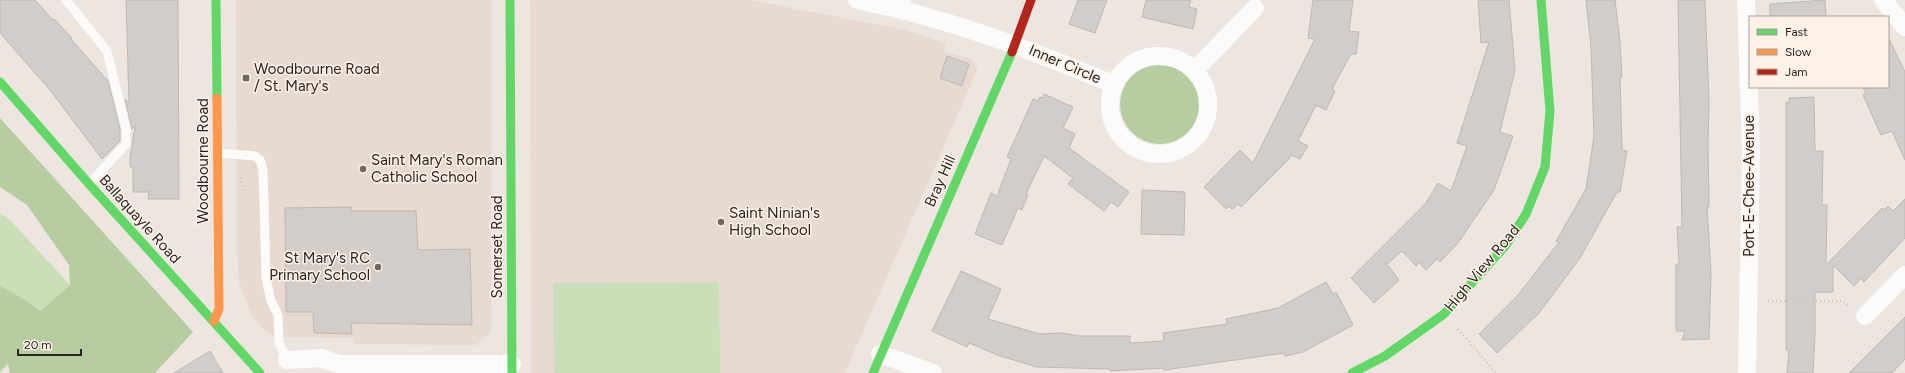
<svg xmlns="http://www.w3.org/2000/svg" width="1905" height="373" font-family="Figtree,sans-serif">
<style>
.built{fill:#e8dad0}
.green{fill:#cadeb8}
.forest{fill:#b6cda1}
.building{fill:#d2cdc9;stroke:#beb8b5}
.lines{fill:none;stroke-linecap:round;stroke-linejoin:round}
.path{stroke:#c8c5c4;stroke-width:2.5;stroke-dasharray:1 3;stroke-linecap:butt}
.lane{stroke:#fcfbfa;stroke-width:9}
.street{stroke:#fcfbfa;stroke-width:18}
.fast{stroke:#63d668;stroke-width:9}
.slow{stroke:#ff974d;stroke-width:9}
.jam{stroke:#b3261e;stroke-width:9}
.poi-dot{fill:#6e6864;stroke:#fef1e8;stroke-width:1.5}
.labels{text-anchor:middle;stroke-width:3;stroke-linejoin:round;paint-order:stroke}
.street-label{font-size:15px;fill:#2a2522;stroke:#fef1e8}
.poi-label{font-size:15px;fill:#2a2522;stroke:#fef1e8;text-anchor:start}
</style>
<rect width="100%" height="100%" fill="#ece5e0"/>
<path class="built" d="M 236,0 L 491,0 L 491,332 L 476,345 L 354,344 L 353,338 L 274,337 L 262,328 L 251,314 L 239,282 L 237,246 Z
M 530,0 L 750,0 L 901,29 L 946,43 L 944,52 L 969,58 L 976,63 L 977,70 L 845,373 L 531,373 Z"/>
<path class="green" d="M 0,213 L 10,220 L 70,285 L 40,311 L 0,287 Z
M 719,282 L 720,373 L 554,373 L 553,283 Z"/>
<path class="forest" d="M1120 104a40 40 0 1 1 80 0a40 40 0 1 1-80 0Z
M 0,118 L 193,332 L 155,373 L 10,373 L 8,364 L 0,372 L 0,286 L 22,298 L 40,311 L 70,285 L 69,265 L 27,205 L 0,187 Z"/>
<path class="building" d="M 0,0 L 35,0 L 53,20 L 54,19 L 72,38 L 71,39 L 108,81 L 120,129 L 120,141 L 102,159 L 50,90 L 0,33 Z
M 126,0 L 178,0 L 179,199 L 148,199 L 149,192 L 133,192 L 133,167 L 130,167 L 130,158 L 135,126 L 132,129 L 125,99 L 129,103 Z
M 1078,0 L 1107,0 L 1095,33 L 1069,24 Z
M 1146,0 L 1191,0 L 1189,7 L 1197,9 L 1193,29 L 1142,17 Z
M 1313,0 L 1353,0 L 1349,31 L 1359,32 L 1356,54 L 1351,54 L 1332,89 L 1335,91 L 1326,110 L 1316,105 L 1298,141 L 1308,146 L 1300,159 L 1291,155 L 1288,160 L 1241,207 L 1238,204 L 1232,209 L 1229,206 L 1226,209 L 1204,187 L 1240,150 L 1253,163 L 1315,39 L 1308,38 Z
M 1478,0 L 1509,0 L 1515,70 L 1500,132 L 1513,136 L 1494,190 L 1458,243 L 1440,262 L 1437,259 L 1426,270 L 1419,263 L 1416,266 L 1402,251 L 1387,264 L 1399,280 L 1374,303 L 1351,278 L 1426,203 L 1438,183 L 1451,191 L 1467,146 L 1457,143 L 1489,42 L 1481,43 Z
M 1586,0 L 1615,0 L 1620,42 L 1622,77 L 1620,77 L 1622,150 L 1627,151 L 1620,192 L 1617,192 L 1580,258 L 1539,313 L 1497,353 L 1479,334 L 1518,295 L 1559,242 L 1556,241 L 1586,189 L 1594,136 L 1591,47 Z
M 1678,0 L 1705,0 L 1709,100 L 1708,143 L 1709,207 L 1707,207 L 1711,273 L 1709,339 L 1682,340 L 1685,331 L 1676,331 L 1676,264 L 1679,264 L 1677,227 L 1682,227 Z
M 1825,0 L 1826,17 L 1770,17 L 1770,4 Z
M 1888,37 L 1905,72 L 1905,160 L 1892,131 L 1881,135 L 1863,95 L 1866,93 L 1863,87 L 1888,87 Z
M 947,56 L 969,64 L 962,86 L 940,78 Z
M 1044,94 L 1073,107 L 1063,128 L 1075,134 L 1069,148 L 1129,192 L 1118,207 L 1111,202 L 1104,211 L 1068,184 L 1073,178 L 1044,156 L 1026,194 L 1028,194 L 1022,210 L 1018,208 L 1002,245 L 975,234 L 991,193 L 997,196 L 1011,159 L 1007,157 L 1033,99 L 1038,101 L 1040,97 L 1043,98 Z
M 1814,97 L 1815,151 L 1823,151 L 1822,205 L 1827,205 L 1826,265 L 1882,208 L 1884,210 L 1888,206 L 1893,211 L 1905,199 L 1905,238 L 1864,282 L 1861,279 L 1854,286 L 1833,265 L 1833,292 L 1815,292 L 1815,335 L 1813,373 L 1787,373 L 1789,350 L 1786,350 L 1786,102 L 1789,103 L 1789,98 Z
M 1142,190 L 1185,192 L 1184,235 L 1141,234 Z
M 351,207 L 351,211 L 416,211 L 418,250 L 470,249 L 472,325 L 351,323 L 352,334 L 314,333 L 313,312 L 286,312 L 285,208 Z
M 961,271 L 1001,289 L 988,319 L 1040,334 L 1063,333 L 1079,336 L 1130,336 L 1130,343 L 1164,341 L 1163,333 L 1227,324 L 1226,319 L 1278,308 L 1326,282 L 1333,294 L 1336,292 L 1353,325 L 1303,352 L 1285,356 L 1285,353 L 1164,370 L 1164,368 L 1110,371 L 1110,369 L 1037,367 L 1000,356 L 969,343 L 967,347 L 932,331 Z
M 1905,317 L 1905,359 L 1892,373 L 1849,373 Z
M 210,351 L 223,373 L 174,373 Z"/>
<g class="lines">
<path class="path" d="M 240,178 L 247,193
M 1768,301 L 1842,301 L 1849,306
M 1458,329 L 1496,373"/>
<path class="lane" d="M 66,0 L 107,51 L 126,128 L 126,144 L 89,184
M 903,9 L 907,0
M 218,153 L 255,156 L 260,160 L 263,170 L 264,202 L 266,278 L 271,301 L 278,315 L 279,343 L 287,360"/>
<path class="street" d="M 857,0 C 948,18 1029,49 1115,85
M 1746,0 L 1751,152 L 1747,373
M 1883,0 L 1905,27
M1110 105a49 49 0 1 1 98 0a49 49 0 1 1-98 0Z
M 1194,71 L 1255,8
M 1865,316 L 1905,275
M 880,354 L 933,373
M 287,360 L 322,358 L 338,364 L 512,364"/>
<path class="fast" d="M 216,0 L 217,98
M 510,0 L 512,373
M 0,82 L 89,184 L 260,373
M 873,373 L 1012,52
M 1352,373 L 1385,356 L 1444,314 L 1506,245 L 1526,214 L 1545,167 L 1550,111 L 1541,0"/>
<path class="slow" d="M 214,321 L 219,309 L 217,98"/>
<path class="jam" d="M 1012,52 L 1031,0"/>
</g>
<g class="poi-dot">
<rect x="242" y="74" width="8" height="8" rx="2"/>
<circle cx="363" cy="169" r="4"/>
<circle cx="721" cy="222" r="4"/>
<circle cx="378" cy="267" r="4"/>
</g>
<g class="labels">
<g class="street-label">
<text transform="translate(1065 64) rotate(23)" y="5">Inner Circle</text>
<text transform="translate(203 161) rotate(-90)" y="5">Woodbourne Road</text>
<text transform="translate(940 181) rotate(-66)" y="5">Bray Hill</text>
<text transform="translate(1749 186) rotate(-90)" y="5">Port-E-Chee-Avenue</text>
<text transform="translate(140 219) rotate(48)" y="5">Ballaquayle Road</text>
<text transform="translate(497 247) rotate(-90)" y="5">Somerset Road</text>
<text transform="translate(1482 268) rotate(-50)" y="5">High View Road</text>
</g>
<g class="poi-label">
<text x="254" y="74">Woodbourne Road<tspan x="254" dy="17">/ St. Mary's</tspan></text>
<text x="371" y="165">Saint Mary's Roman<tspan x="371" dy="17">Catholic School</tspan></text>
<text x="729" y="218">Saint Ninian's<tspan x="729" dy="17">High School</tspan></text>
<text x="370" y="263" text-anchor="end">St Mary's RC<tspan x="370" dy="17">Primary School</tspan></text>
</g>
</g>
<rect x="1749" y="16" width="140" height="72" fill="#fef1e8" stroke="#a99f99"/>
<rect x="1757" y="29" width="20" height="6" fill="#63d668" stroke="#a99f99"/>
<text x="1785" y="36" font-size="12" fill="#2a2522">Fast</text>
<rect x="1757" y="49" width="20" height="6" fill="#ff974d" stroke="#a99f99"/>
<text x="1785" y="56" font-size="12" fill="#2a2522">Slow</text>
<rect x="1757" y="69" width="20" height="6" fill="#b3261e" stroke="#a99f99"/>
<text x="1785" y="76" font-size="12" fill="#2a2522">Jam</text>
<path d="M18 349v6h63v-6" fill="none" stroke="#2a2522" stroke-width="2"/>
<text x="24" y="349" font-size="12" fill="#2a2522" stroke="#fef1e8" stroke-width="3" paint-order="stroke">20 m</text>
</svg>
